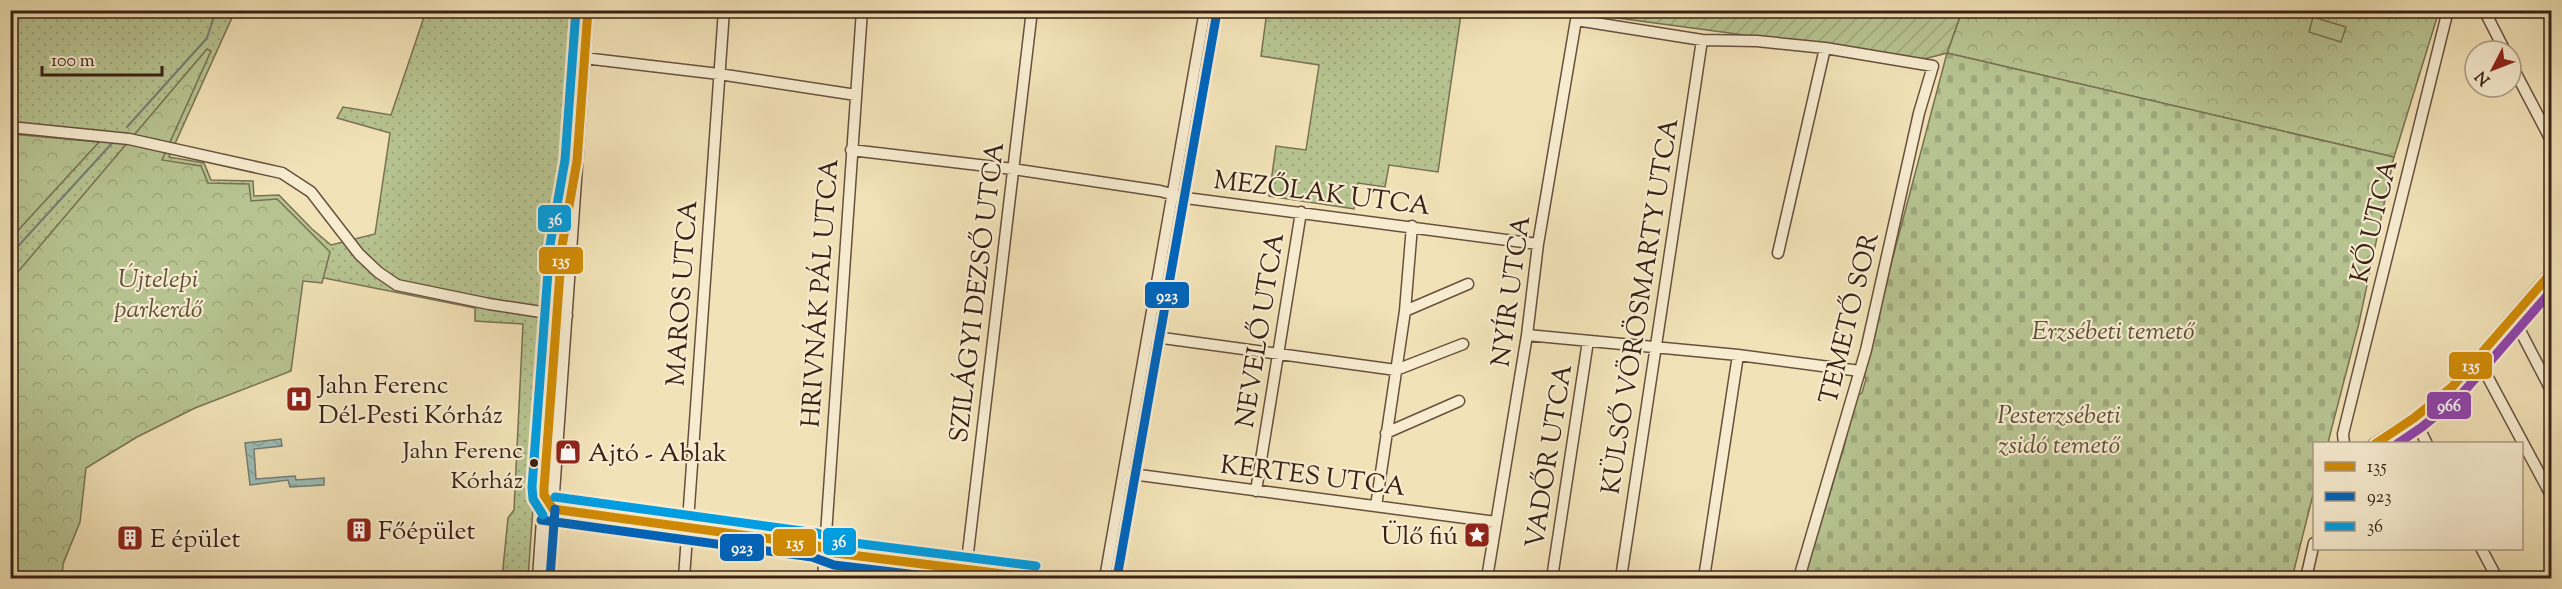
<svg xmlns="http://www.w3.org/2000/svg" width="2562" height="589" font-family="'Sorts Mill Goudy',serif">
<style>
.grass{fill:url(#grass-dots);stroke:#787253;stroke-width:1.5}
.forest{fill:url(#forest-crowns);stroke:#787253;stroke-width:1.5}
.cemetery{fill:url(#cemetery-stones);stroke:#787253;stroke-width:1.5}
.garden{fill:url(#garden-furrows);stroke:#787253;stroke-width:1.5}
.pitch{fill:#b7c491;stroke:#787253;stroke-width:1.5}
.water{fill:url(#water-waves);stroke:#757e75;stroke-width:1.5}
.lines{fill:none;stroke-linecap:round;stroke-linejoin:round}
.stream{stroke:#757e75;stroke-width:2}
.minor-casing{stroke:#68503e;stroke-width:13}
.minor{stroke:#f7ecd0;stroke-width:10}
.bus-1-casing{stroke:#f7ecd0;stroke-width:14}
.bus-2-casing{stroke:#f7ecd0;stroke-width:14}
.bus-3-casing{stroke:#f7ecd0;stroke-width:14}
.bus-4-casing{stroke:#f7ecd0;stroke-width:14}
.bus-1{stroke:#d18b04;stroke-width:9}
.bus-2{stroke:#0065bd;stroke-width:9}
.bus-3{stroke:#009ee3;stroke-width:9}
.bus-4{stroke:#8e44ad;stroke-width:9}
.bus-dot{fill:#3a2015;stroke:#f7ecd0;stroke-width:2}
.labels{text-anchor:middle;stroke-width:4.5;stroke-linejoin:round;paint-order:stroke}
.bus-label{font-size:24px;fill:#3a2015;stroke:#f7ecd0;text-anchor:end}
.street-label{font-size:26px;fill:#3a2015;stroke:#f7ecd0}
.park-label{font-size:26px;font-style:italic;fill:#60513a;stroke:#f7ecd0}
.poi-label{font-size:26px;fill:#3a2015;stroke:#f7ecd0;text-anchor:start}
.line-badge{stroke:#f7ecd0;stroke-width:2}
.badge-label{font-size:16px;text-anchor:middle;font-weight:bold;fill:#fff}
</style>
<defs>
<pattern id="grass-dots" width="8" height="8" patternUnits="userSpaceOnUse" patternTransform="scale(1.5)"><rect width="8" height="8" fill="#b7c491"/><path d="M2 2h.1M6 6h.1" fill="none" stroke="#9ea87c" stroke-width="1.8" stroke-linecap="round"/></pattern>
<pattern id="forest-crowns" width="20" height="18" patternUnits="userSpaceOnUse" patternTransform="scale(1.5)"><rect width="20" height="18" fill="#b7c491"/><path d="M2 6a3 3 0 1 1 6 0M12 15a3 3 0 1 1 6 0" fill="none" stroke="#9ea87c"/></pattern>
<pattern id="cemetery-stones" width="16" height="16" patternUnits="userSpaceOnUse" patternTransform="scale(1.5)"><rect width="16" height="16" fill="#b7c491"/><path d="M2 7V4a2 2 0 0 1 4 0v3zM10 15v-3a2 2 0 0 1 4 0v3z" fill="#9ea87c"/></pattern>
<pattern id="garden-furrows" width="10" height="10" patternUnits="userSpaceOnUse" patternTransform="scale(1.5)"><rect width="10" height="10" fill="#b7c491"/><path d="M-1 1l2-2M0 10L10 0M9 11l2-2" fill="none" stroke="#9ea87c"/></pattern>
<pattern id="water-waves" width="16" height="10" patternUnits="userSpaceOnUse" patternTransform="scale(1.5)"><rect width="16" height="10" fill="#9cbdb5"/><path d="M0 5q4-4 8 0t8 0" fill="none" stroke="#87a29b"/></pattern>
</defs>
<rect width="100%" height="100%" fill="#f2e2b7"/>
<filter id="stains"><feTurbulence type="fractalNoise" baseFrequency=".00333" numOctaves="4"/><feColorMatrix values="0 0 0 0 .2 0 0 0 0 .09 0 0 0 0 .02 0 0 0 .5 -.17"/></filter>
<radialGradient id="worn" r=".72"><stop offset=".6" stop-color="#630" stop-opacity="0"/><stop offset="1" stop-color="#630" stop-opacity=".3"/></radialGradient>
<path class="grass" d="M 1437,10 L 1461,14 L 1438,172 L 1389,165 L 1385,187 L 1358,183 L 1354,209 L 1269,196 L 1276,146 L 1306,150 L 1319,65 L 1261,56 L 1267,11 Z
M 10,11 L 235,11 L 169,157 L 204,163 L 211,180 L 253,181 L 254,196 L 279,195 L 312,229 L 331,245 L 375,234 L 390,133 L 337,118 L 343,107 L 391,115 L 426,11 L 577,11 L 564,197 L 552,241 L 528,578 L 502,578 L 508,518 L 514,510 L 523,324 L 475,321 L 475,308 L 289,271 L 95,248 L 11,578 Z"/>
<path class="forest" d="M 1962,11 L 2439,11 L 2394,157 L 1947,53 Z
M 207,49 L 211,51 L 162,160 L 201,166 L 208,183 L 249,184 L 251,201 L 277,199 L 330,252 L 322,283 L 303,281 L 291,371 L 195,408 L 137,437 L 86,468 L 80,522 L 63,564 L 62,578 L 11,578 L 11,280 Z
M 11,134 L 99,142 L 11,238 Z"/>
<path class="cemetery" d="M 1947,53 L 2394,157 L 2359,323 L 2332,427 L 2328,443 L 2314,444 L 2314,491 L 2292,578 L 1801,578 L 1809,562 L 1845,443 L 1855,396 L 1862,393 L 1866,379 L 1862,374 Z"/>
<path class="garden" d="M 1589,10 L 1962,11 L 1947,53 L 1924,59 L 1588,14 Z"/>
<path class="pitch" d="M 2313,17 L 2346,27 L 2341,42 L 2309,32 Z"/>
<path class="water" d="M 281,439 L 282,446 L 254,449 L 256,479 L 295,476 L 296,480 L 324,478 L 324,485 L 290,487 L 288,480 L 250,485 L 245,443 Z"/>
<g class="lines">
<path class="stream" d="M 127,127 L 207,38 L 216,10
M 10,255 L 114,141"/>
<defs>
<path id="minor" d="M 2484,10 L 2505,51
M 1576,20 L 1702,40 L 1757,41 L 1825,48 L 1933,66 L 1919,113 L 1866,350 L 1799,578
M 584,58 L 719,74 L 856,95
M 2511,64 L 2552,142
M 10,127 L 129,139 L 282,173 L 311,192 L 359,254 L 378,272 L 397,285 L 489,304 L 567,316
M 851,150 L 1013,169 L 1160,191 L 1186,198 L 1538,244
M 1778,253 L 1825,48
M 1405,311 L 1468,284
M 2513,317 L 2552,392
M 1527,335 L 1738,355 L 1860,371
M 1148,336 L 1396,370 L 1463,344
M 2478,359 L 2552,497
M 2414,418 L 2427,444
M 1386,433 L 1459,401
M 2344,444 L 2343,434 L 2448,10
M 2374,444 L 2414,418 L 2452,387 L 2552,271
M 1124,473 L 1496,522
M 1256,491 L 1301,212
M 1376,506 L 1405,311 L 1412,226
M 543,508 L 815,545 L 835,553 L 1035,578
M 2481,548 L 2497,578
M 538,578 L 556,315 L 568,208
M 548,578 L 588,10
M 684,578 L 724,10
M 823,578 L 862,10
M 965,578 L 1032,10
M 1105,578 L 1205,10
M 1487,578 L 1527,335 L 1538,244 L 1576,20 L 1580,10
M 1552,578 L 1588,341
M 1621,578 L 1702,40
M 1704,578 L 1738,355
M 2306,578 L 2314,543"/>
</defs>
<use href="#minor" class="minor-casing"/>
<use href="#minor" class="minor"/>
<defs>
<path id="bus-1" d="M 2375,444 L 2414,418 L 2452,387 L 2552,272
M 553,509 L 544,495 L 544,488 L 562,246 L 577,161 L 588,10
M 553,509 L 815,545 L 835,553 L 1035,578"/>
<path id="bus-2" d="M 541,520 L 812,557 L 834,565 L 942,578
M 550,578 L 555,509
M 1117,578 L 1217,12"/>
<path id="bus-3" d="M 555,497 L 817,533 L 838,541 L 1036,566
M 543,515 L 533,499 L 532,487 L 550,245 L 565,160 L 576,10"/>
<path id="bus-4" d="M 2397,444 L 2422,427 L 2460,396 L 2552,290"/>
</defs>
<use href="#bus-1" class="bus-1-casing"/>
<use href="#bus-2" class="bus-2-casing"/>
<use href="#bus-3" class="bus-3-casing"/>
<use href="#bus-4" class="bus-4-casing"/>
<use href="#bus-1" class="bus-1"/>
<use href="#bus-2" class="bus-2"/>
<use href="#bus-3" class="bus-3"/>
<use href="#bus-4" class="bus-4"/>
</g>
<defs>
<symbol id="hospital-square" viewBox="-11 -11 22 22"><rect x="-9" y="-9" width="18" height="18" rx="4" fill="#8f2418" stroke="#f7ecd0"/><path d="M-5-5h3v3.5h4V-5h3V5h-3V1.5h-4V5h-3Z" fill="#fff"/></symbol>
<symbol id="shop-square" viewBox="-11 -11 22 22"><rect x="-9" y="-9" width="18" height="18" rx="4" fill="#8f2418" stroke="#f7ecd0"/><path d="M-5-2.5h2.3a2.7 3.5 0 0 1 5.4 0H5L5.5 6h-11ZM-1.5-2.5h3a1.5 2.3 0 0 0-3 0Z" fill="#fff"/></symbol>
<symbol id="building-square" viewBox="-11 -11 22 22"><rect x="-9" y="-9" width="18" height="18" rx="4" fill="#8f2418" stroke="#f7ecd0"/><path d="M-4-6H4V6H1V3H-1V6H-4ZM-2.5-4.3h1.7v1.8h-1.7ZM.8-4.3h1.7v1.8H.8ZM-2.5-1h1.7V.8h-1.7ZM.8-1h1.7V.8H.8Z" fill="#fff"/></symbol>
<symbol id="sight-square" viewBox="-11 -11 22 22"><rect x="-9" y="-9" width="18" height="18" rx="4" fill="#8f2418" stroke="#f7ecd0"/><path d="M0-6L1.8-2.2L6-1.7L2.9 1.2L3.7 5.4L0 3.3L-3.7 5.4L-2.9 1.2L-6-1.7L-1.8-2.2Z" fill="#fff"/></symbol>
</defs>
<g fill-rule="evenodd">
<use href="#hospital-square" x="284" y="384" width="30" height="30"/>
<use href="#shop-square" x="553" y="437" width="30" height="30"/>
<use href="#building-square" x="344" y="515" width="30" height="30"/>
<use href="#sight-square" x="1462" y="520" width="30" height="30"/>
<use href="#building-square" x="115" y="523" width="30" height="30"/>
</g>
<circle class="bus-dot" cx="534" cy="463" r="5"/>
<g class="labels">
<g class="bus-label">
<text x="523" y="458">Jahn Ferenc<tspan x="523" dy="30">Kórház</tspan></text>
</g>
<g class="street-label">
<text transform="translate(1322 192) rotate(7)" y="9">MEZŐLAK UTCA</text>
<text transform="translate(2373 221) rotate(-76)" y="9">KŐ UTCA</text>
<text transform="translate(1510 291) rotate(-82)" y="9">NYÍR UTCA</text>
<text transform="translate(976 292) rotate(-83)" y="9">SZILÁGYI DEZSŐ UTCA</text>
<text transform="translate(681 293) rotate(-86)" y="9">MAROS UTCA</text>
<text transform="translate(819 293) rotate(-86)" y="9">HRIVNÁK PÁL UTCA</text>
<text transform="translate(1639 306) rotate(-81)" y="9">KÜLSŐ VÖRÖSMARTY UTCA</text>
<text transform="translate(1848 318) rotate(-76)" y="9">TEMETŐ SOR</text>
<text transform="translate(1259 330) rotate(-81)" y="9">NEVELŐ UTCA</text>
<text transform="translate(1548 456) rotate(-81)" y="9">VADŐR UTCA</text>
<text transform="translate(1313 475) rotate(7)" y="9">KERTES UTCA</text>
</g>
<g class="park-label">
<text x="158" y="287">Újtelepi<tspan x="158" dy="30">parkerdő</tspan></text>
<text x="2113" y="339">Erzsébeti temető</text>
<text x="2059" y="423">Pesterzsébeti<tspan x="2059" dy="30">zsidó temető</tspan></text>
</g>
<g class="poi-label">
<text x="318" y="393">Jahn Ferenc<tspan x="318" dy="30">Dél-Pesti Kórház</tspan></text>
<text x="588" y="461">Ajtó - Ablak</text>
<text x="378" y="539">Főépület</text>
<text x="1458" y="544" text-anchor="end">Ülő fiú</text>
<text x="150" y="547">E épület</text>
</g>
</g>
<g class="line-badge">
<rect x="537" y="204" width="35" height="29" rx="6" fill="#009ee3"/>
<rect x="538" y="246" width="46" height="29" rx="6" fill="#d18b04"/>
<rect x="1144" y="281" width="46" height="28" rx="6" fill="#0065bd"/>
<rect x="2448" y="351" width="45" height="29" rx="6" fill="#d18b04"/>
<rect x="2426" y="391" width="46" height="29" rx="6" fill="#8e44ad"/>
<rect x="822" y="527" width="35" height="29" rx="6" fill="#009ee3"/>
<rect x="772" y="528" width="45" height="29" rx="6" fill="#d18b04"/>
<rect x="719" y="533" width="46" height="29" rx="6" fill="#0065bd"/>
</g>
<g class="badge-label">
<text x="555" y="225">36</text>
<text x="561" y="266">135</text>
<text x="1167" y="301">923</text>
<text x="2471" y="371">135</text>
<text x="2449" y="411">966</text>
<text x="839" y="547">36</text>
<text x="795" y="548">135</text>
<text x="742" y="553">923</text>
</g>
<rect width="2562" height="589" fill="none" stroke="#f2e2b7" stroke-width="36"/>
<rect x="12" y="12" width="2538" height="565" fill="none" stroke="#3a2015" stroke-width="3"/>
<rect x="18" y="18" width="2526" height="553" fill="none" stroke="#3a2015" stroke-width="1.5"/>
<rect x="2313" y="442" width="210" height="108" fill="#f7ecd0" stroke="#ab9a85" stroke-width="1.5"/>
<rect x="2325" y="462" width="30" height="9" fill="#d18b04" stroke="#ab9a85" stroke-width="1.5"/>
<text x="2367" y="472" font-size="18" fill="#3a2015">135</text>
<rect x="2325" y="492" width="30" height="9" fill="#0065bd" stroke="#ab9a85" stroke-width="1.5"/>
<text x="2367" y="502" font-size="18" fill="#3a2015">923</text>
<rect x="2325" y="522" width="30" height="9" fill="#009ee3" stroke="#ab9a85" stroke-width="1.5"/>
<text x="2367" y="532" font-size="18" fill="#3a2015">36</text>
<g transform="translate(2493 69) rotate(228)"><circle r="28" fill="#f7ecd0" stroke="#ab9a85" stroke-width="1.5"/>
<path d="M0-4.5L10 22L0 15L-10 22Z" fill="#8f2418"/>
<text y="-9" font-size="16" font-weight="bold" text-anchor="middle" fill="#3a2015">N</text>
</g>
<path d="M42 66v9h120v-9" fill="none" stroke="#3a2015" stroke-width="3"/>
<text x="51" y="66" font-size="18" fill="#3a2015" stroke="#f7ecd0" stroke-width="4.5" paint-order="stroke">100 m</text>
<rect width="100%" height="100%" filter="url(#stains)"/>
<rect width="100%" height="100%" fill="url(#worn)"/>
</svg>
